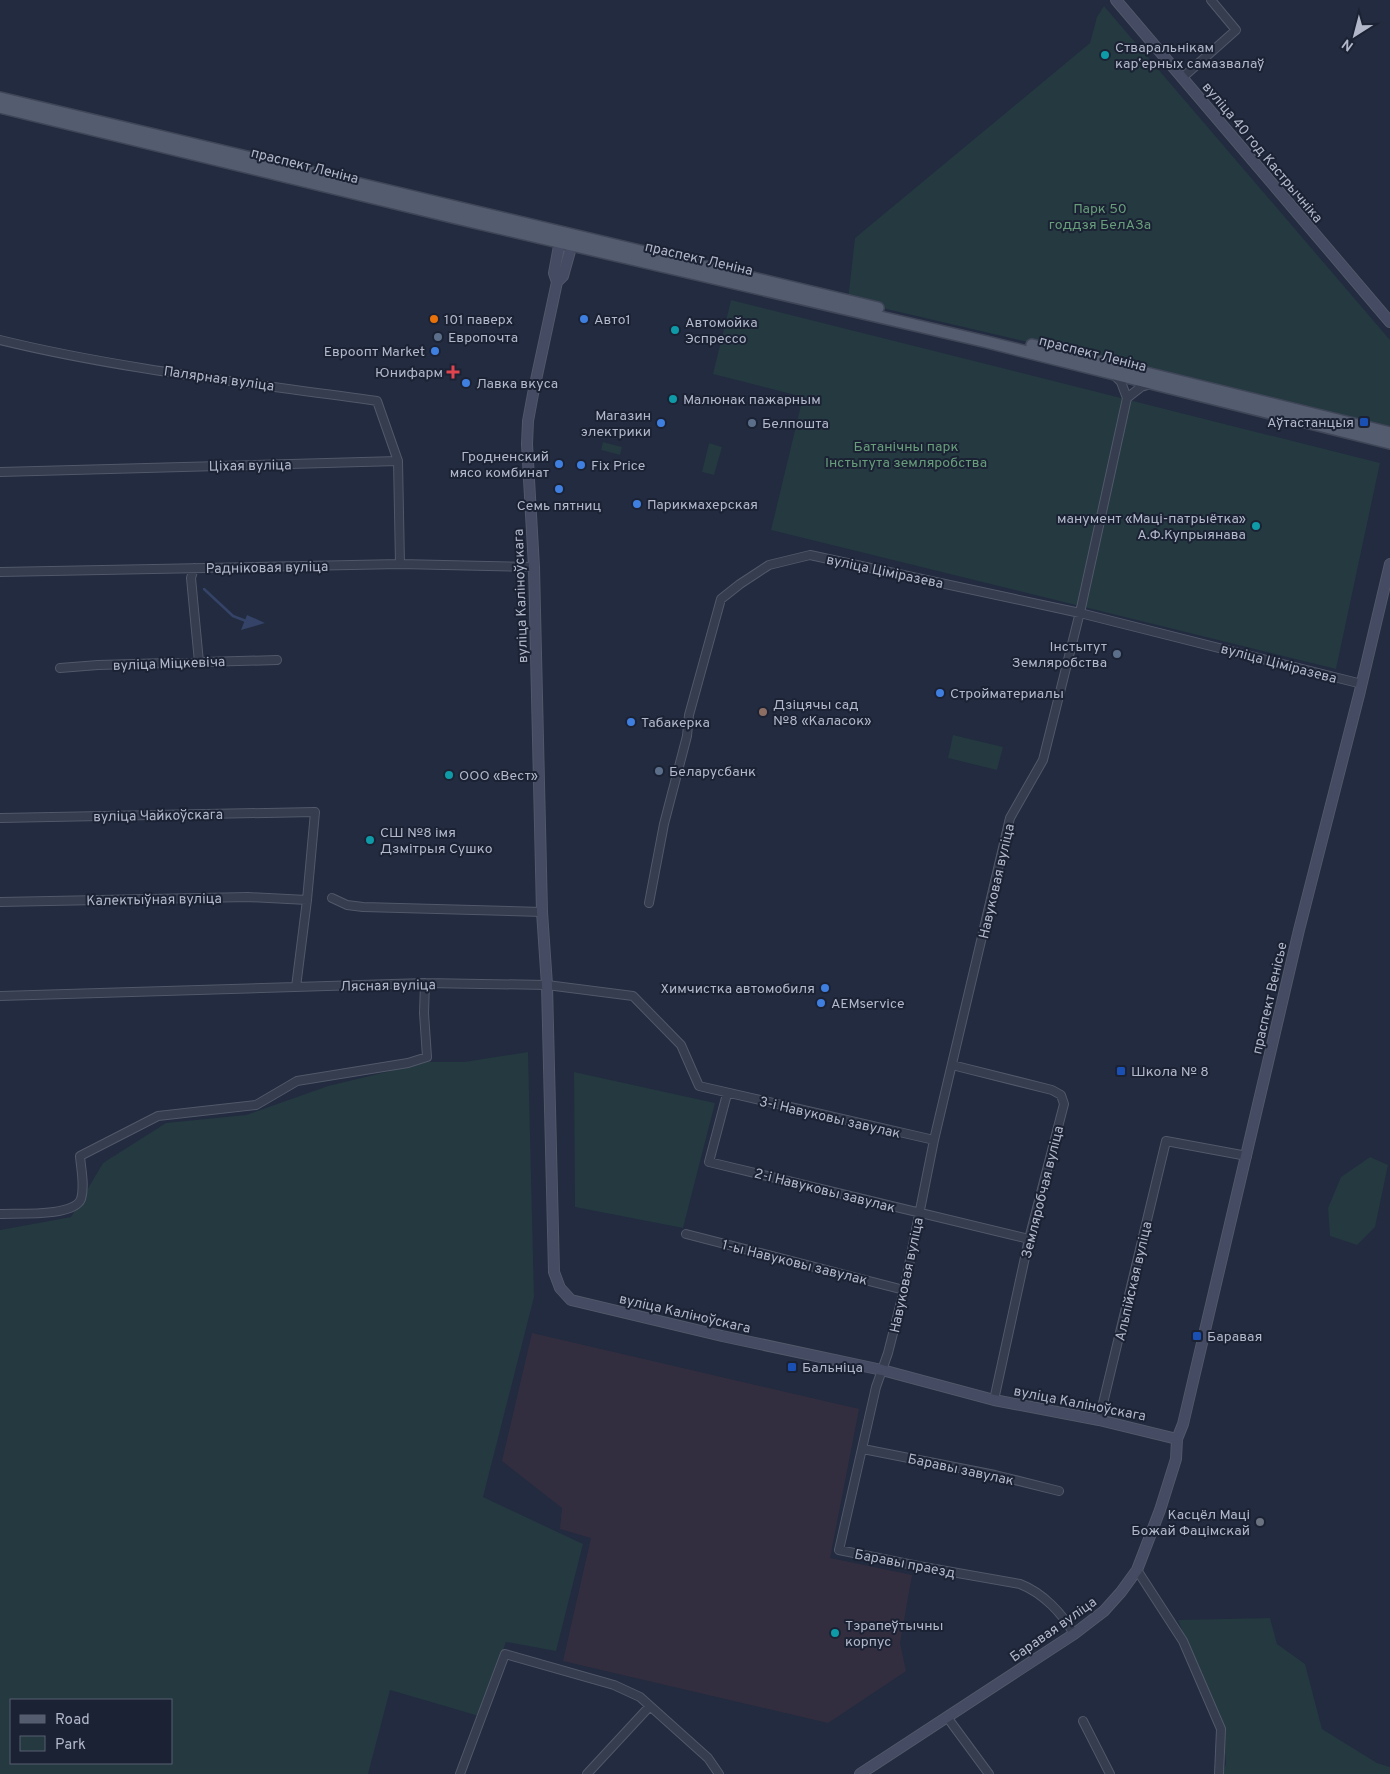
<svg xmlns="http://www.w3.org/2000/svg" width="1390" height="1774" font-family="Overpass,sans-serif">
<style>
.medical{fill:#332e3f}
.green{fill:#243940;fill-rule:evenodd}
.water{fill:#344367}
.lines{fill:none;stroke-linecap:round;stroke-linejoin:round}
.stream{stroke:#344367;stroke-width:2.5}
.street-casing{stroke:#51586a;stroke-width:10}
.secondary-casing{stroke:#51586a;stroke-width:12}
.primary-casing{stroke:#3f4658;stroke-width:14}
.street{stroke:#363d4f;stroke-width:8}
.secondary{stroke:#444b62;stroke-width:10}
.primary{stroke:#545c6f;stroke-width:11}
.culture-dot{fill:#0f9aa8;stroke:#1b2234;stroke-width:2}
.food-dot{fill:#e8710a;stroke:#1b2234;stroke-width:2}
.shop-dot{fill:#3f7fe0;stroke:#1b2234;stroke-width:2}
.service-dot{fill:#5c6f8a;stroke:#1b2234;stroke-width:2}
.health-dot{fill:#e0444e;stroke:#1b2234;stroke-width:2}
.transit-dot{fill:#1a4fb4;stroke:#1b2234;stroke-width:2}
.education-dot{fill:#8d6e63;stroke:#1b2234;stroke-width:2}
.worship-dot{fill:#6b7280;stroke:#1b2234;stroke-width:2}
.labels{text-anchor:middle;stroke-width:4;stroke-linejoin:round;paint-order:stroke}
.poi-label{font-size:14px;fill:#b2b8ca;stroke:#1b2234;text-anchor:start}
.street-label{font-size:14px;fill:#b2b8ca;stroke:#1b2234}
.park-label{font-size:14px;fill:#679d7a;stroke:#1b2234}
</style>
<rect width="100%" height="100%" fill="#222b3f"/>
<path class="medical" d="M 532,1333 L 859,1409 L 830,1558 L 912,1575 L 900,1643 L 906,1671 L 828,1723 L 563,1661 L 591,1538 L 560,1529 L 562,1508 L 502,1461 Z"/>
<path class="green" d="M 1104,6 L 1390,340 L 1390,427 L 848,300 L 855,238 L 1090,43 L 1097,17 Z
M 731,300 L 1380,463 L 1336,669 L 771,530 L 803,397 L 713,374 Z
M 603,442 L 622,447 L 620,455 L 601,450 Z
M 709,443 L 722,447 L 714,475 L 702,472 Z
M 953,735 L 1003,747 L 997,770 L 948,758 Z
M 528,1052 L 534,1297 L 483,1497 L 583,1544 L 556,1651 L 506,1642 L 479,1716 L 390,1690 L 368,1774 L 0,1774 L 0,1230 L 71,1217 L 103,1163 L 166,1123 L 246,1115 L 328,1086 L 428,1062 L 464,1062 ZM 11,1700 L 171,1700 L 171,1763 L 11,1763 Z
M 574,1072 L 715,1103 L 683,1228 L 575,1207 Z
M 1370,1157 L 1388,1165 L 1375,1227 L 1357,1245 L 1330,1236 L 1328,1208 L 1341,1177 Z
M 1270,1618 L 1277,1644 L 1305,1664 L 1322,1729 L 1377,1763 L 1390,1767 L 1390,1774 L 1222,1774 L 1226,1764 L 1223,1732 L 1178,1620 Z"/>
<path class="water" d="M 247,615 L 265,623 L 241,630 Z"/>
<g class="lines">
<path class="stream" d="M 204,589 L 233,616 L 246,621"/>
<defs>
<path id="street" d="M 1182,78 L 1236,30 L 1211,0
M 0,340 C 123,370 251,383 377,401 L 398,461
M 1127,398 L 1141,387 L 1151,384
M 0,472 L 398,461 L 400,564
M 194,568 L 191,578 L 199,662
M 0,572 L 400,564 L 534,567
M 60,668 L 98,665 L 277,660
M 0,818 L 315,812 L 307,900 L 296,987
M 332,898 L 347,905 L 363,907 L 542,912
M 0,902 L 248,897 L 307,900
M 649,903 L 664,824 L 687,736 L 689,715 L 721,599 L 740,584 L 769,565 L 810,555 L 1080,613 L 1362,684
M 0,996 L 425,983 L 547,985 L 633,996 L 681,1045 L 699,1086 L 934,1140
M 952,1065 L 1052,1090 L 1061,1095 L 1064,1104 L 1029,1239 L 994,1400
M 727,1094 L 709,1162 L 1029,1239
M 0,1214 C 18,1213 74,1217 81,1199 C 85,1186 81,1169 80,1156 L 158,1116 L 256,1105 L 297,1081 L 408,1063 L 427,1057 L 424,1013 L 425,983
M 686,1234 L 904,1290
M 1099,1420 L 1166,1141 L 1247,1156
M 863,1449 L 995,1475 L 1059,1491
M 1137,1570 L 1183,1641 L 1221,1729 L 1219,1774
M 1074,1634 C 1062,1613 1043,1593 1020,1584 L 918,1566 L 839,1550 L 876,1387 L 888,1353 L 904,1290 L 934,1140 L 1010,818 L 1043,760 L 1081,608 L 1127,398 L 1121,382 L 1113,374
M 947,1717 L 989,1774
M 1083,1721 L 1110,1774
M 460,1774 L 505,1654 L 614,1685 L 640,1697 L 708,1758 L 719,1774
M 587,1774 L 650,1706"/>
<path id="secondary" d="M 1116,0 L 1390,322
M 561,235 L 554,273 L 557,282 L 533,394 L 528,421 L 527,444 L 534,567 L 542,912 L 547,985 L 554,1272 L 560,1288 L 571,1300 L 722,1336 L 882,1370 L 994,1400 L 1099,1420 L 1177,1439
M 557,282 L 563,276 L 574,237
M 860,1774 L 1074,1634 L 1104,1611 L 1121,1592 L 1137,1570 L 1160,1510 L 1176,1459 L 1177,1439 L 1183,1424 L 1299,930 L 1359,695 L 1390,564"/>
<path id="primary" d="M 0,98 L 878,308
M 0,107 L 456,218 L 987,342 L 1390,443
M 1032,345 L 1390,433"/>
</defs>
<use href="#street" class="street-casing"/>
<use href="#secondary" class="secondary-casing"/>
<use href="#primary" class="primary-casing"/>
<use href="#street" class="street"/>
<use href="#secondary" class="secondary"/>
<use href="#primary" class="primary"/>
</g>
<g class="culture-dot">
<circle cx="1105" cy="55" r="5"/>
<circle cx="675" cy="330" r="5"/>
<circle cx="673" cy="399" r="5"/>
<circle cx="1256" cy="526" r="5"/>
<circle cx="449" cy="775" r="5"/>
<circle cx="370" cy="840" r="5"/>
<circle cx="835" cy="1633" r="5"/>
</g>
<circle class="food-dot" cx="434" cy="319" r="5"/>
<g class="shop-dot">
<circle cx="584" cy="319" r="5"/>
<circle cx="435" cy="351" r="5"/>
<circle cx="466" cy="383" r="5"/>
<circle cx="661" cy="423" r="5"/>
<circle cx="559" cy="464" r="5"/>
<circle cx="581" cy="465" r="5"/>
<circle cx="559" cy="489" r="5"/>
<circle cx="637" cy="504" r="5"/>
<circle cx="940" cy="693" r="5"/>
<circle cx="631" cy="722" r="5"/>
<circle cx="825" cy="988" r="5"/>
<circle cx="821" cy="1003" r="5"/>
</g>
<g class="service-dot">
<circle cx="438" cy="337" r="5"/>
<circle cx="752" cy="423" r="5"/>
<circle cx="1117" cy="654" r="5"/>
<circle cx="659" cy="771" r="5"/>
</g>
<path class="health-dot" d="M450.5 364.5h5v5h5v5h-5v5h-5v-5h-5v-5h5z"/>
<g class="transit-dot">
<rect x="1359" y="417" width="10" height="10" rx="2.5"/>
<rect x="1116" y="1066" width="10" height="10" rx="2.5"/>
<rect x="1192" y="1331" width="10" height="10" rx="2.5"/>
<rect x="787" y="1362" width="10" height="10" rx="2.5"/>
</g>
<circle class="education-dot" cx="763" cy="712" r="5"/>
<circle class="worship-dot" cx="1260" cy="1522" r="5"/>
<g class="labels">
<g class="poi-label">
<text x="1115" y="52">Стваральнікам<tspan x="1115" dy="16">карʼерных самазвалаў</tspan></text>
<text x="444" y="324">101 паверх</text>
<text x="594" y="324">Авто1</text>
<text x="685" y="327">Автомойка<tspan x="685" dy="16">Эспрессо</tspan></text>
<text x="448" y="342">Европочта</text>
<text x="425" y="356" text-anchor="end">Евроопт Market</text>
<text x="443" y="377" text-anchor="end">Юнифарм</text>
<text x="476" y="388">Лавка вкуса</text>
<text x="683" y="404">Малюнак пажарным</text>
<text x="651" y="420" text-anchor="end">Магазин<tspan x="651" dy="16">электрики</tspan></text>
<text x="1354" y="427" text-anchor="end">Аўтастанцыя</text>
<text x="762" y="428">Белпошта</text>
<text x="549" y="461" text-anchor="end">Гродненский<tspan x="549" dy="16">мясо комбинат</tspan></text>
<text x="591" y="470">Fix Price</text>
<text x="647" y="509">Парикмахерская</text>
<text x="559" y="510" text-anchor="middle">Семь пятниц</text>
<text x="1246" y="523" text-anchor="end">манумент «Маці-патрыётка»<tspan x="1246" dy="16">А.Ф.Купрыянава</tspan></text>
<text x="1107" y="651" text-anchor="end">Інстытут<tspan x="1107" dy="16">Земляробства</tspan></text>
<text x="950" y="698">Стройматериалы</text>
<text x="773" y="709">Дзіцячы сад<tspan x="773" dy="16">№8 «Каласок»</tspan></text>
<text x="641" y="727">Табакерка</text>
<text x="669" y="776">Беларусбанк</text>
<text x="459" y="780">ООО «Вест»</text>
<text x="380" y="837">СШ №8 імя<tspan x="380" dy="16">Дзмітрыя Сушко</tspan></text>
<text x="815" y="993" text-anchor="end">Химчистка автомобиля</text>
<text x="831" y="1008">AEMservice</text>
<text x="1131" y="1076">Школа № 8</text>
<text x="1207" y="1341">Баравая</text>
<text x="802" y="1372">Бальніца</text>
<text x="1250" y="1519" text-anchor="end">Касцёл Маці<tspan x="1250" dy="16">Божай Фацімскай</tspan></text>
<text x="845" y="1630">Тэрапеўтычны<tspan x="845" dy="16">корпус</tspan></text>
</g>
<g class="street-label">
<text transform="translate(1263 152) rotate(50)" y="5">вуліца 40 год Кастрычніка</text>
<text transform="translate(305 165) rotate(14)" y="5">праспект Леніна</text>
<text transform="translate(699 258) rotate(13)" y="5">праспект Леніна</text>
<text transform="translate(1093 353) rotate(14)" y="5">праспект Леніна</text>
<text transform="translate(219 378) rotate(8)" y="5">Палярная вуліца</text>
<text transform="translate(250 465) rotate(-1)" y="5">Ціхая вуліца</text>
<text transform="translate(267 567) rotate(-1)" y="5">Радніковая вуліца</text>
<text transform="translate(885 571) rotate(12)" y="5">вуліца Ціміразева</text>
<text transform="translate(520 596) rotate(-92)" y="5">вуліца Каліноўскага</text>
<text transform="translate(169 663) rotate(-2)" y="5">вуліца Міцкевіча</text>
<text transform="translate(1279 663) rotate(15)" y="5">вуліца Ціміразева</text>
<text transform="translate(158 815) rotate(-1)" y="5">вуліца Чайкоўскага</text>
<text transform="translate(996 881) rotate(-77)" y="5">Навуковая вуліца</text>
<text transform="translate(154 899) rotate(-1)" y="5">Калектыўная вуліца</text>
<text transform="translate(388 985) rotate(-1)" y="5">Лясная вуліца</text>
<text transform="translate(1269 998) rotate(-77)" y="5">праспект Венісье</text>
<text transform="translate(830 1117) rotate(13)" y="5">3-і Навуковы завулак</text>
<text transform="translate(825 1190) rotate(14)" y="5">2-і Навуковы завулак</text>
<text transform="translate(1042 1192) rotate(-76)" y="5">Земляробчая вуліца</text>
<text transform="translate(795 1262) rotate(14)" y="5">1-ы Навуковы завулак</text>
<text transform="translate(906 1275) rotate(-78)" y="5">Навуковая вуліца</text>
<text transform="translate(1133 1281) rotate(-77)" y="5">Альпійская вуліца</text>
<text transform="translate(685 1313) rotate(13)" y="5">вуліца Каліноўскага</text>
<text transform="translate(1080 1403) rotate(11)" y="5">вуліца Каліноўскага</text>
<text transform="translate(961 1469) rotate(12)" y="5">Баравы завулак</text>
<text transform="translate(905 1563) rotate(11)" y="5">Баравы праезд</text>
<text transform="translate(1053 1629) rotate(-35)" y="5">Баравая вуліца</text>
</g>
<g class="park-label">
<text x="1100" y="213">Парк 50<tspan x="1100" dy="16">годдзя БелАЗа</tspan></text>
<text x="906" y="451">Батанічны парк<tspan x="906" dy="16">Інстытута земляробства</tspan></text>
</g>
</g>
<rect x="10" y="1699" width="162" height="65" fill="#1b2234" stroke="#575e70"/>
<rect x="20" y="1715" width="25" height="8" fill="#545c6f" stroke="#575e70"/>
<text x="55" y="1724" font-size="15" fill="#b2b8ca">Road</text>
<rect x="20" y="1736" width="25" height="15" fill="#243940" stroke="#575e70"/>
<text x="55" y="1749" font-size="15" fill="#b2b8ca">Park</text>
<g transform="translate(1355 35) rotate(216)" stroke="#1b2234" stroke-width="4" paint-order="stroke">
<path d="M0-4L9 19L0 12L-9 19Z" fill="#b2b8ca"/>
<text y="-8" font-size="14" font-weight="bold" text-anchor="middle" fill="#b2b8ca">N</text>
</g>
</svg>
